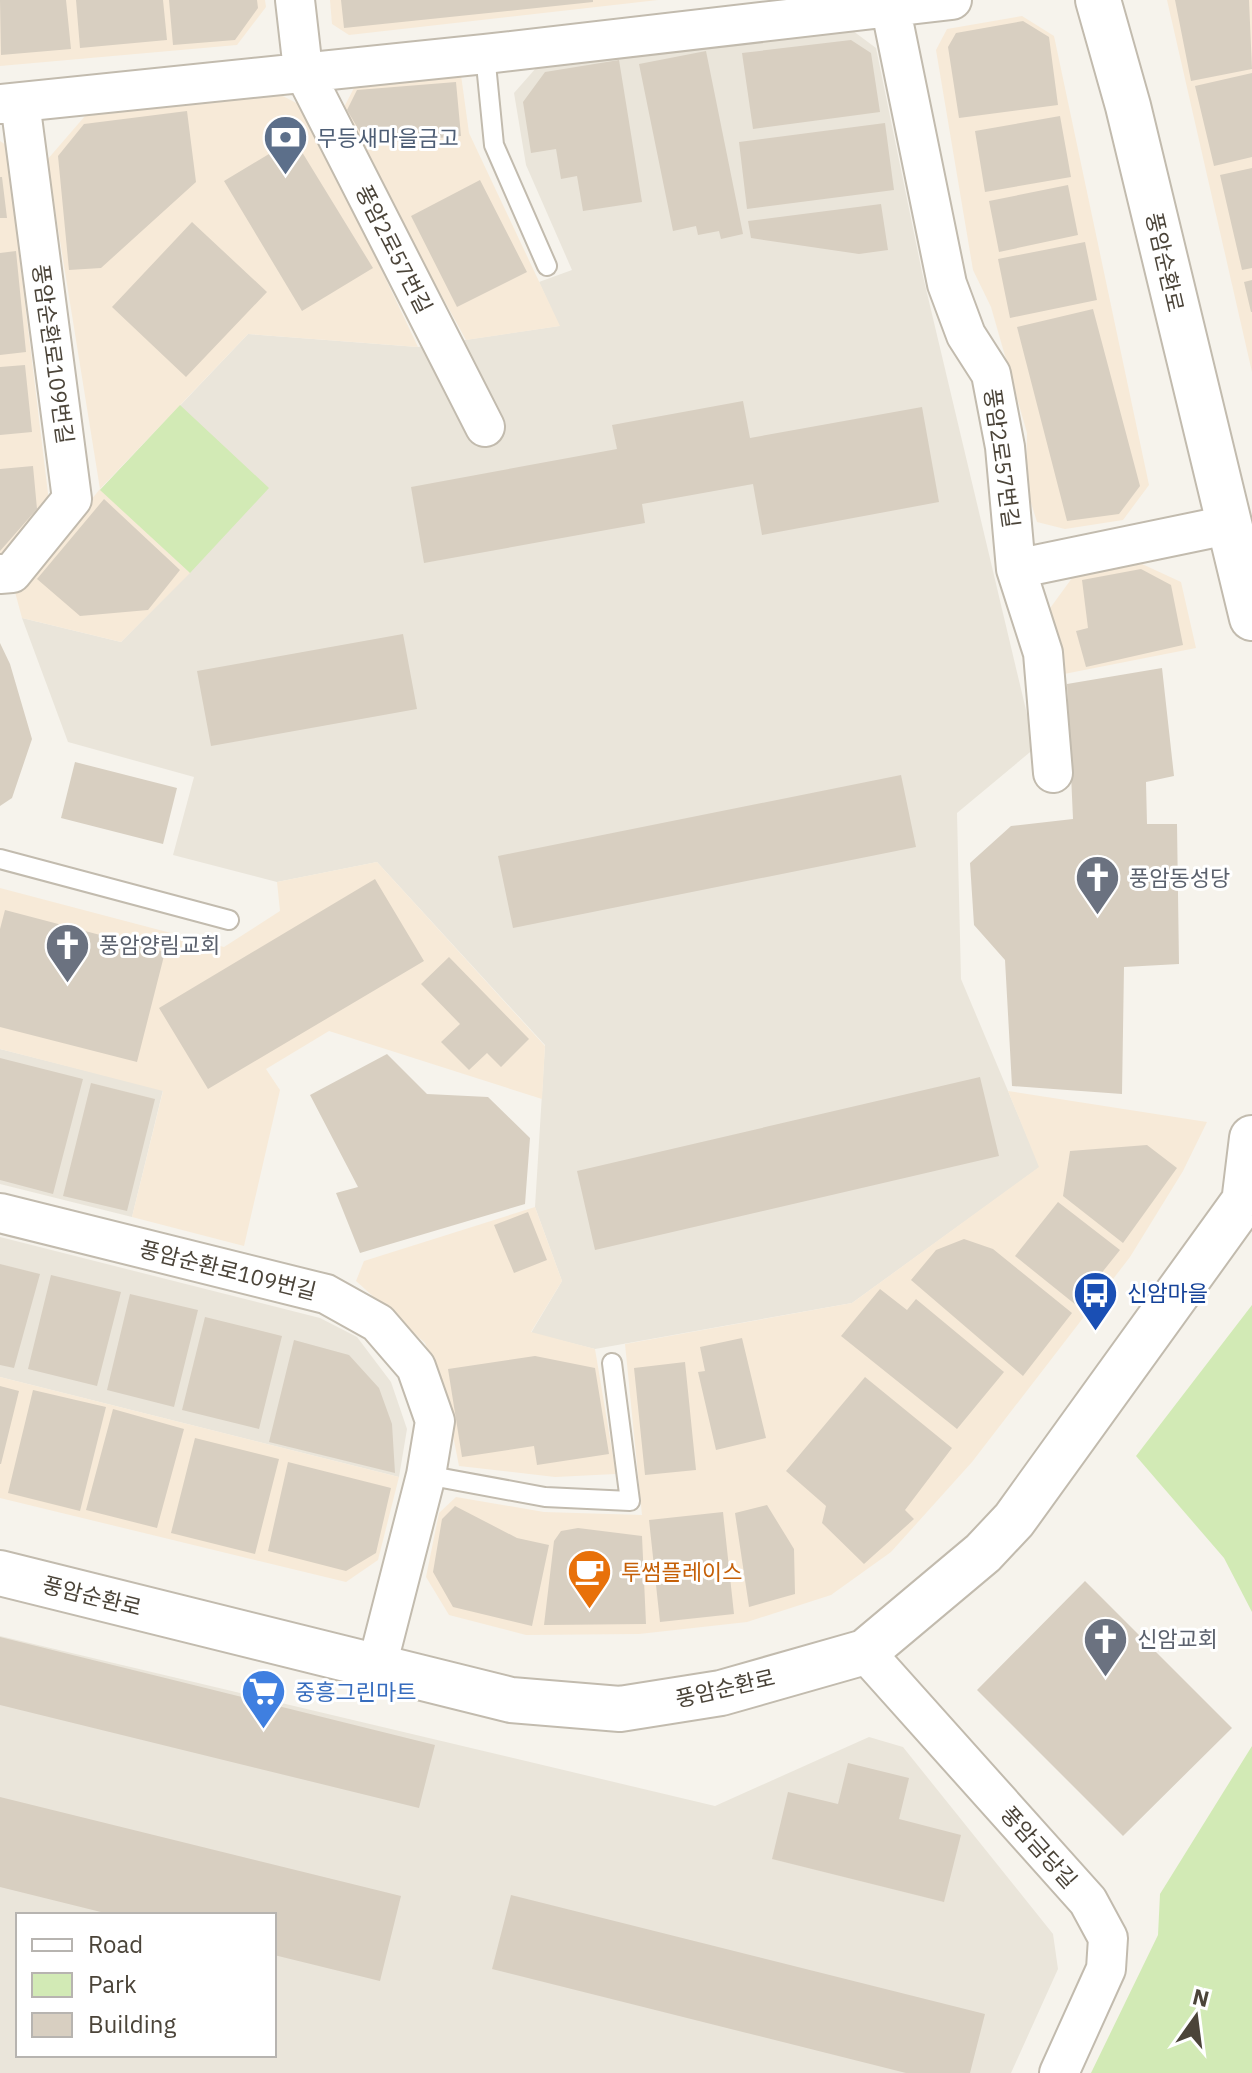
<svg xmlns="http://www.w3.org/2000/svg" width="1252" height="2073" font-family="'IBM Plex Sans','Noto Sans KR',sans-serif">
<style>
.residential{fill:#eae5da;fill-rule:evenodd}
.commercial{fill:#f7ead8}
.green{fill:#d2eab5}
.building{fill:#d8cfc1}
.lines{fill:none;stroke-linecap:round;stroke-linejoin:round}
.service-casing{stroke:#c2bbae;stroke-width:22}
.minor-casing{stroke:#c2bbae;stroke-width:42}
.tertiary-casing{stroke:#c2bbae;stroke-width:48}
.service{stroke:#fff;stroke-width:18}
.minor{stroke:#fff;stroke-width:38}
.tertiary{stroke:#fff;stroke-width:44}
.labels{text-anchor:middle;stroke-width:6;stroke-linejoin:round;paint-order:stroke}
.service-label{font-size:22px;fill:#4e5e75;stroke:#fff;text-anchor:start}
.street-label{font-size:22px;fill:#4b4439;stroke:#fff}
.worship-label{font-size:22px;fill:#5b616d;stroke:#fff;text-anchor:start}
.transit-label{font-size:22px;fill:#164399;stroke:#fff;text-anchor:start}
.food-label{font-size:22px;fill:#c56008;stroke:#fff;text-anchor:start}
.shop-label{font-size:22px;fill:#366cbe;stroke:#fff;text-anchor:start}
</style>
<rect width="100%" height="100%" fill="#f6f3ec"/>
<path class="residential" d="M 849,28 L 876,48 L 922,272 L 1035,748 L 957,813 L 961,979 L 1040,1167 L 852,1303 L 595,1349 L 531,1333 L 562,1281 L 535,1207 L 545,1045 L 377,862 L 277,882 L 173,855 L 194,777 L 68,742 L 22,618 L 121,642 L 190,572 L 100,490 L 248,334 L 418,347 L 559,326 L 539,282 L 572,270 L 526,165 L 514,93 L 536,68 Z
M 0,1049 L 163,1090 L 132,1217 L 0,1184 Z
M 0,1237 L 320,1318 L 357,1337 L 391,1382 L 407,1429 L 399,1477 L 0,1377 Z
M 0,1636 L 715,1806 L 869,1737 L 903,1747 L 1053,1934 L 1058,1969 L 1011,2073 L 0,2073 ZM 18,1915 L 274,1915 L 274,2055 L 18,2055 Z"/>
<path class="commercial" d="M 0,0 L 265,0 L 266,7 L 237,45 L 0,66 Z
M 330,0 L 658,0 L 349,35 L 332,24 Z
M 1167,0 L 1252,0 L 1252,372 Z
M 1022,16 L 1054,36 L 1149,485 L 1123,520 L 1065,529 L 1037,522 L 1026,487 L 1027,433 L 991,307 L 973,270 L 936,50 L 947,29 Z
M 461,75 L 469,133 L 560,326 L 466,340 L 341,113 L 355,86 Z
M 279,94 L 304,107 L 418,347 L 248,334 L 100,489 L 190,573 L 121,642 L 22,618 L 15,592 L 100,489 L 47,160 L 85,116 Z
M 0,141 L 6,145 L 49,502 L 5,555 L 0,556 Z
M 1142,564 L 1181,582 L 1196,648 L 1059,675 L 1048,611 L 1072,578 Z
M 377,862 L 545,1046 L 542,1099 L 329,1031 L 266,1069 L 280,1090 L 244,1246 L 132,1217 L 163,1091 L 0,1049 L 0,888 L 224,947 L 280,911 L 277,882 Z
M 1008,1091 L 1207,1122 L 1183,1171 L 1130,1257 L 972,1462 L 891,1552 L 831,1595 L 747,1622 L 639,1634 L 526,1635 L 449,1615 L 426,1577 L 439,1513 L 456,1497 L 544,1512 L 642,1515 L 625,1344 L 852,1303 L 1039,1167 Z
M 535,1207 L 562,1281 L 531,1332 L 595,1349 L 616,1474 L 555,1477 L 459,1466 L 447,1405 L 425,1343 L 356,1281 L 364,1261 Z
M 0,1377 L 399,1477 L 378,1560 L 346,1582 L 0,1498 Z"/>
<path class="green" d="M 180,405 L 269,488 L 190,573 L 100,490 Z
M 1252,1305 L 1252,1612 L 1224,1558 L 1136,1456 Z
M 1252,1746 L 1252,2073 L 1091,2073 L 1158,1935 L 1160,1894 Z"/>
<path class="building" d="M 0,0 L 66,0 L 71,49 L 1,55 Z
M 76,0 L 163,0 L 167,40 L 80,48 Z
M 169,0 L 257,0 L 258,8 L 235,40 L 173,45 Z
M 341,0 L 593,0 L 593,2 L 344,28 Z
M 1175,0 L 1249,0 L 1252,69 L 1191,81 Z
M 1023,21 L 1049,37 L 1058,105 L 959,118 L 948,47 L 956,33 Z
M 851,40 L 871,53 L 880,112 L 753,129 L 742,53 Z
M 706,51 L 743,234 L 721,239 L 719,231 L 698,235 L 696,226 L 673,231 L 639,64 Z
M 619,60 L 642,202 L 583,211 L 577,176 L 561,179 L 556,149 L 531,153 L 523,102 L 545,72 Z
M 1252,73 L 1252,157 L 1214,166 L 1195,86 Z
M 456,82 L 461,136 L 367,144 L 347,110 L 357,90 Z
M 187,111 L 196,182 L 101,268 L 69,270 L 58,156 L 84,124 Z
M 1060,116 L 1071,177 L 985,192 L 975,131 Z
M 885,123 L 894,190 L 747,209 L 739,142 Z
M 294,139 L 373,268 L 302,311 L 224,181 Z
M 1252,168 L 1252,268 L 1242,270 L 1220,175 Z
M 0,177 L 2,177 L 7,218 L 0,218 Z
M 480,180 L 527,272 L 457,307 L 411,216 Z
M 1068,185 L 1078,235 L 999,252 L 989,201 Z
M 881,204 L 888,250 L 859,254 L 751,238 L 748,221 Z
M 192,222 L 267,292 L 186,377 L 112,307 Z
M 1085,242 L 1097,300 L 1010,318 L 998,259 Z
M 16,251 L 26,352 L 0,355 L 0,253 Z
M 1252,280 L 1252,312 L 1251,312 L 1244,282 Z
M 1093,309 L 1140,486 L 1119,514 L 1067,521 L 1017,327 Z
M 25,365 L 32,432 L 0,435 L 0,367 Z
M 743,401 L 750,438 L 922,407 L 939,502 L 762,535 L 753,484 L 642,504 L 645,523 L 424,563 L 411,487 L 617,449 L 612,425 Z
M 33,466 L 37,509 L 0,551 L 0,469 Z
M 104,499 L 180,570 L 148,610 L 80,616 L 37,579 Z
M 1141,569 L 1171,585 L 1183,645 L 1086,667 L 1076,631 L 1088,628 L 1082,580 Z
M 403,634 L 417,709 L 211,746 L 197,671 Z
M 0,643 L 10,664 L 32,739 L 12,798 L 0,806 Z
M 1162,668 L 1174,776 L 1146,782 L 1147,824 L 1177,824 L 1179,964 L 1124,967 L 1122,1094 L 1012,1086 L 1005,960 L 974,925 L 970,863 L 1011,826 L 1073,819 L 1067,684 Z
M 75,762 L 177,788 L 163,844 L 61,818 Z
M 901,775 L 916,847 L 513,928 L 498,856 Z
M 375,879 L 424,961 L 208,1089 L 159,1008 Z
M 5,910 L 165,952 L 137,1062 L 0,1027 L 0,929 Z
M 449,957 L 529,1039 L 501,1067 L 487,1053 L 469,1070 L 441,1042 L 460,1024 L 421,984 Z
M 387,1054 L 427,1094 L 488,1097 L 530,1138 L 525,1204 L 360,1253 L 336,1193 L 358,1187 L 310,1095 Z
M 0,1058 L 83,1079 L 53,1194 L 0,1180 Z
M 980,1077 L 999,1156 L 595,1250 L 577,1171 Z
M 91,1083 L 155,1099 L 127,1211 L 63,1196 Z
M 1147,1145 L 1177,1168 L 1123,1243 L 1063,1196 L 1070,1151 Z
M 1058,1202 L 1120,1250 L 1076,1305 L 1015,1256 Z
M 528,1212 L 547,1260 L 514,1273 L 494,1225 Z
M 964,1239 L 993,1249 L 1072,1313 L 1023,1376 L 911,1280 L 936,1250 Z
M 0,1264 L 40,1274 L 14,1368 L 0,1365 Z
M 51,1275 L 121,1292 L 97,1386 L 28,1369 Z
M 880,1289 L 907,1310 L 916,1299 L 1004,1372 L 957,1429 L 841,1336 Z
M 130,1294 L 198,1310 L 174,1407 L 107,1390 Z
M 205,1317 L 282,1336 L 259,1429 L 182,1410 Z
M 742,1338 L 766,1438 L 716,1450 L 698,1372 L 705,1371 L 700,1347 Z
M 294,1340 L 349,1355 L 379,1388 L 392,1424 L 395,1473 L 269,1442 Z
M 535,1356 L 595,1368 L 609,1454 L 537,1465 L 534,1446 L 462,1457 L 448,1369 Z
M 685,1362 L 696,1470 L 645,1475 L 634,1368 Z
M 865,1377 L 952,1448 L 905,1510 L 914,1519 L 864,1564 L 822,1523 L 826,1506 L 786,1471 Z
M 0,1386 L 19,1391 L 1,1464 L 0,1464 Z
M 33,1390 L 106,1407 L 80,1511 L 8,1493 Z
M 113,1409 L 184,1429 L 157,1528 L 86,1510 Z
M 195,1438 L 279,1459 L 255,1554 L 171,1533 Z
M 288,1462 L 391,1488 L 376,1553 L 346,1571 L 268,1551 Z
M 767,1505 L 794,1549 L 795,1594 L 749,1607 L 735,1513 Z
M 455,1506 L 517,1538 L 549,1545 L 532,1626 L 453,1607 L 433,1572 L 442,1519 Z
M 723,1512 L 734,1614 L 660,1622 L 649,1520 Z
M 578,1528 L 642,1536 L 646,1624 L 544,1625 L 554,1541 L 561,1531 Z
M 1085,1581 L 1232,1728 L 1123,1836 L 977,1690 Z
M 0,1637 L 435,1745 L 419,1808 L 0,1705 Z
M 848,1763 L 909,1778 L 899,1819 L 961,1835 L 944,1902 L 772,1859 L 788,1792 L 838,1804 Z
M 0,1797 L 401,1896 L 380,1981 L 274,1955 L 274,1915 L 113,1915 L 0,1887 Z
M 511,1895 L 985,2014 L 970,2073 L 906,2073 L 492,1969 Z"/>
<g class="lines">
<defs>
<path id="service" d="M 485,54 L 494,145 L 547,266
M 0,859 L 229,920
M 426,1475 L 545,1497 L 630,1501 L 612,1363"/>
<path id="minor" d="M 295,0 L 303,70 L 485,427
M 891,10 L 947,284 L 966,335 L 991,374 L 1005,447 L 1016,569 L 1043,653 L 1053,773
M 0,104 L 485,54 L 952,0
M 1016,569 L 1228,525
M 0,574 L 12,573 L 72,499 L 20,102
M 0,1213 L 326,1294 L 378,1323 L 416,1367 L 435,1421 L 426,1475 L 377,1666
M 865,1652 L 1088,1901 L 1108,1938 L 1106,1969 L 1059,2073"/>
<path id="tertiary" d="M 1098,0 L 1128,106 L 1252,618
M 1245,1195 L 1252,1138
M 0,1573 L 511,1700 L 620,1709 L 721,1693 L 865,1652 L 983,1553 L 1014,1520 L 1252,1190"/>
</defs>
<use href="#service" class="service-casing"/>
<use href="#minor" class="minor-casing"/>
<use href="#tertiary" class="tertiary-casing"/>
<use href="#service" class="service"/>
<use href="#minor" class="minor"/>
<use href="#tertiary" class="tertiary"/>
</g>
<defs>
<symbol id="bank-pin" viewBox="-11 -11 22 30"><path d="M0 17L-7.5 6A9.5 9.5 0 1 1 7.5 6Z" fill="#5c6f8a" stroke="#fff"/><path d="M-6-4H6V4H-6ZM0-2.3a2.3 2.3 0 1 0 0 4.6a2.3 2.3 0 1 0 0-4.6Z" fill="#fff"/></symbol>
<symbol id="church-pin" viewBox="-11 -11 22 30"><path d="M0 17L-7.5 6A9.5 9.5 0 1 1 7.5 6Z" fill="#6b7280" stroke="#fff"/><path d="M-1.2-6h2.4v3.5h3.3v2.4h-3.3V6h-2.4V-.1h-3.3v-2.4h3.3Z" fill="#fff"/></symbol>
<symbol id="bus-pin" viewBox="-11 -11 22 30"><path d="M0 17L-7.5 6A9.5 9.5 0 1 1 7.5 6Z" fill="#1a4fb4" stroke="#fff"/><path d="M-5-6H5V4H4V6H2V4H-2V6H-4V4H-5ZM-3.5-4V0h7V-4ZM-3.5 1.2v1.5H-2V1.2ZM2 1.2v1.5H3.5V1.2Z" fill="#fff"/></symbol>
<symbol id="cafe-pin" viewBox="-11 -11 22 30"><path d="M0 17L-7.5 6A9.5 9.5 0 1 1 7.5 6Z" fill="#e8710a" stroke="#fff"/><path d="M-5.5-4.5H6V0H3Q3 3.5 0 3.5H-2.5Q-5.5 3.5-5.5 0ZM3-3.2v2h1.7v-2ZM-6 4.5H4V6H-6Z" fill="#fff"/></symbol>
<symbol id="supermarket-pin" viewBox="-11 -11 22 30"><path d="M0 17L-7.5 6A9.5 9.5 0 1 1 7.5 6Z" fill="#3f7fe0" stroke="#fff"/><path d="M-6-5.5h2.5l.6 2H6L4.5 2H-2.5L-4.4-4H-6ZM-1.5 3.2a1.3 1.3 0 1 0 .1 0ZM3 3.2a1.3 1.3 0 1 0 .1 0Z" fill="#fff"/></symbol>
</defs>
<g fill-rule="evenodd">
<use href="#bank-pin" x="260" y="112" width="51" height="69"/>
<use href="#church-pin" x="1072" y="852" width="51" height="69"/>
<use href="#church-pin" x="42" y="920" width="51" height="69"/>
<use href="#bus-pin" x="1070" y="1268" width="51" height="69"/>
<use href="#cafe-pin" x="564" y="1546" width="51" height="69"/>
<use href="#church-pin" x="1080" y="1614" width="51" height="69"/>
<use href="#supermarket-pin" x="238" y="1666" width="51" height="69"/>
</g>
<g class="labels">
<g class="service-label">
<text x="317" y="146">무등새마을금고</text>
</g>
<g class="street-label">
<text transform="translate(394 249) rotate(63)" y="8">풍암2로57번길</text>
<text transform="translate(1165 262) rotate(77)" y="8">풍암순환로</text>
<text transform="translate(53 354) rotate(82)" y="8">풍암순환로109번길</text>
<text transform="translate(1002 458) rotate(82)" y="8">풍암2로57번길</text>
<text transform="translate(228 1270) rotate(14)" y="8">풍암순환로109번길</text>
<text transform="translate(92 1596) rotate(14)" y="8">풍암순환로</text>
<text transform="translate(725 1688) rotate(-13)" y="8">풍암순환로</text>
<text transform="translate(1039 1847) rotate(48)" y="8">풍암금당길</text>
</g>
<g class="worship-label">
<text x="1129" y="886">풍암동성당</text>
<text x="99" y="953">풍암양림교회</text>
<text x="1137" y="1647">신암교회</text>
</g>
<g class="transit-label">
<text x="1127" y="1301">신암마을</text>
</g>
<g class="food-label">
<text x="621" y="1580">투썸플레이스</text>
</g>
<g class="shop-label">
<text x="295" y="1700">중흥그린마트</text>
</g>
</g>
<rect x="16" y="1913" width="260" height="144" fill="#ffffff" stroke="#b7b4b0" stroke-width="2"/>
<rect x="32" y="1939" width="40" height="12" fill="#ffffff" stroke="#b7b4b0" stroke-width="2"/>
<text x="88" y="1953" font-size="24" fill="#4b4439">Road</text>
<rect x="32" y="1973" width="40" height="24" fill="#d2eab5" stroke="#b7b4b0" stroke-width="2"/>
<text x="88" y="1993" font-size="24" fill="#4b4439">Park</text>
<rect x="32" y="2013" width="40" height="24" fill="#d8cfc1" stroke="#b7b4b0" stroke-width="2"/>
<text x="88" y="2033" font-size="24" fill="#4b4439">Building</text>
<g transform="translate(1196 2017) rotate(14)" stroke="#ffffff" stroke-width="6" paint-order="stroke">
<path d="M0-6L14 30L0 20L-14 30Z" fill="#4b4439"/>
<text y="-12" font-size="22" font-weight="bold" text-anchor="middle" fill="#4b4439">N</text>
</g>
</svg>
